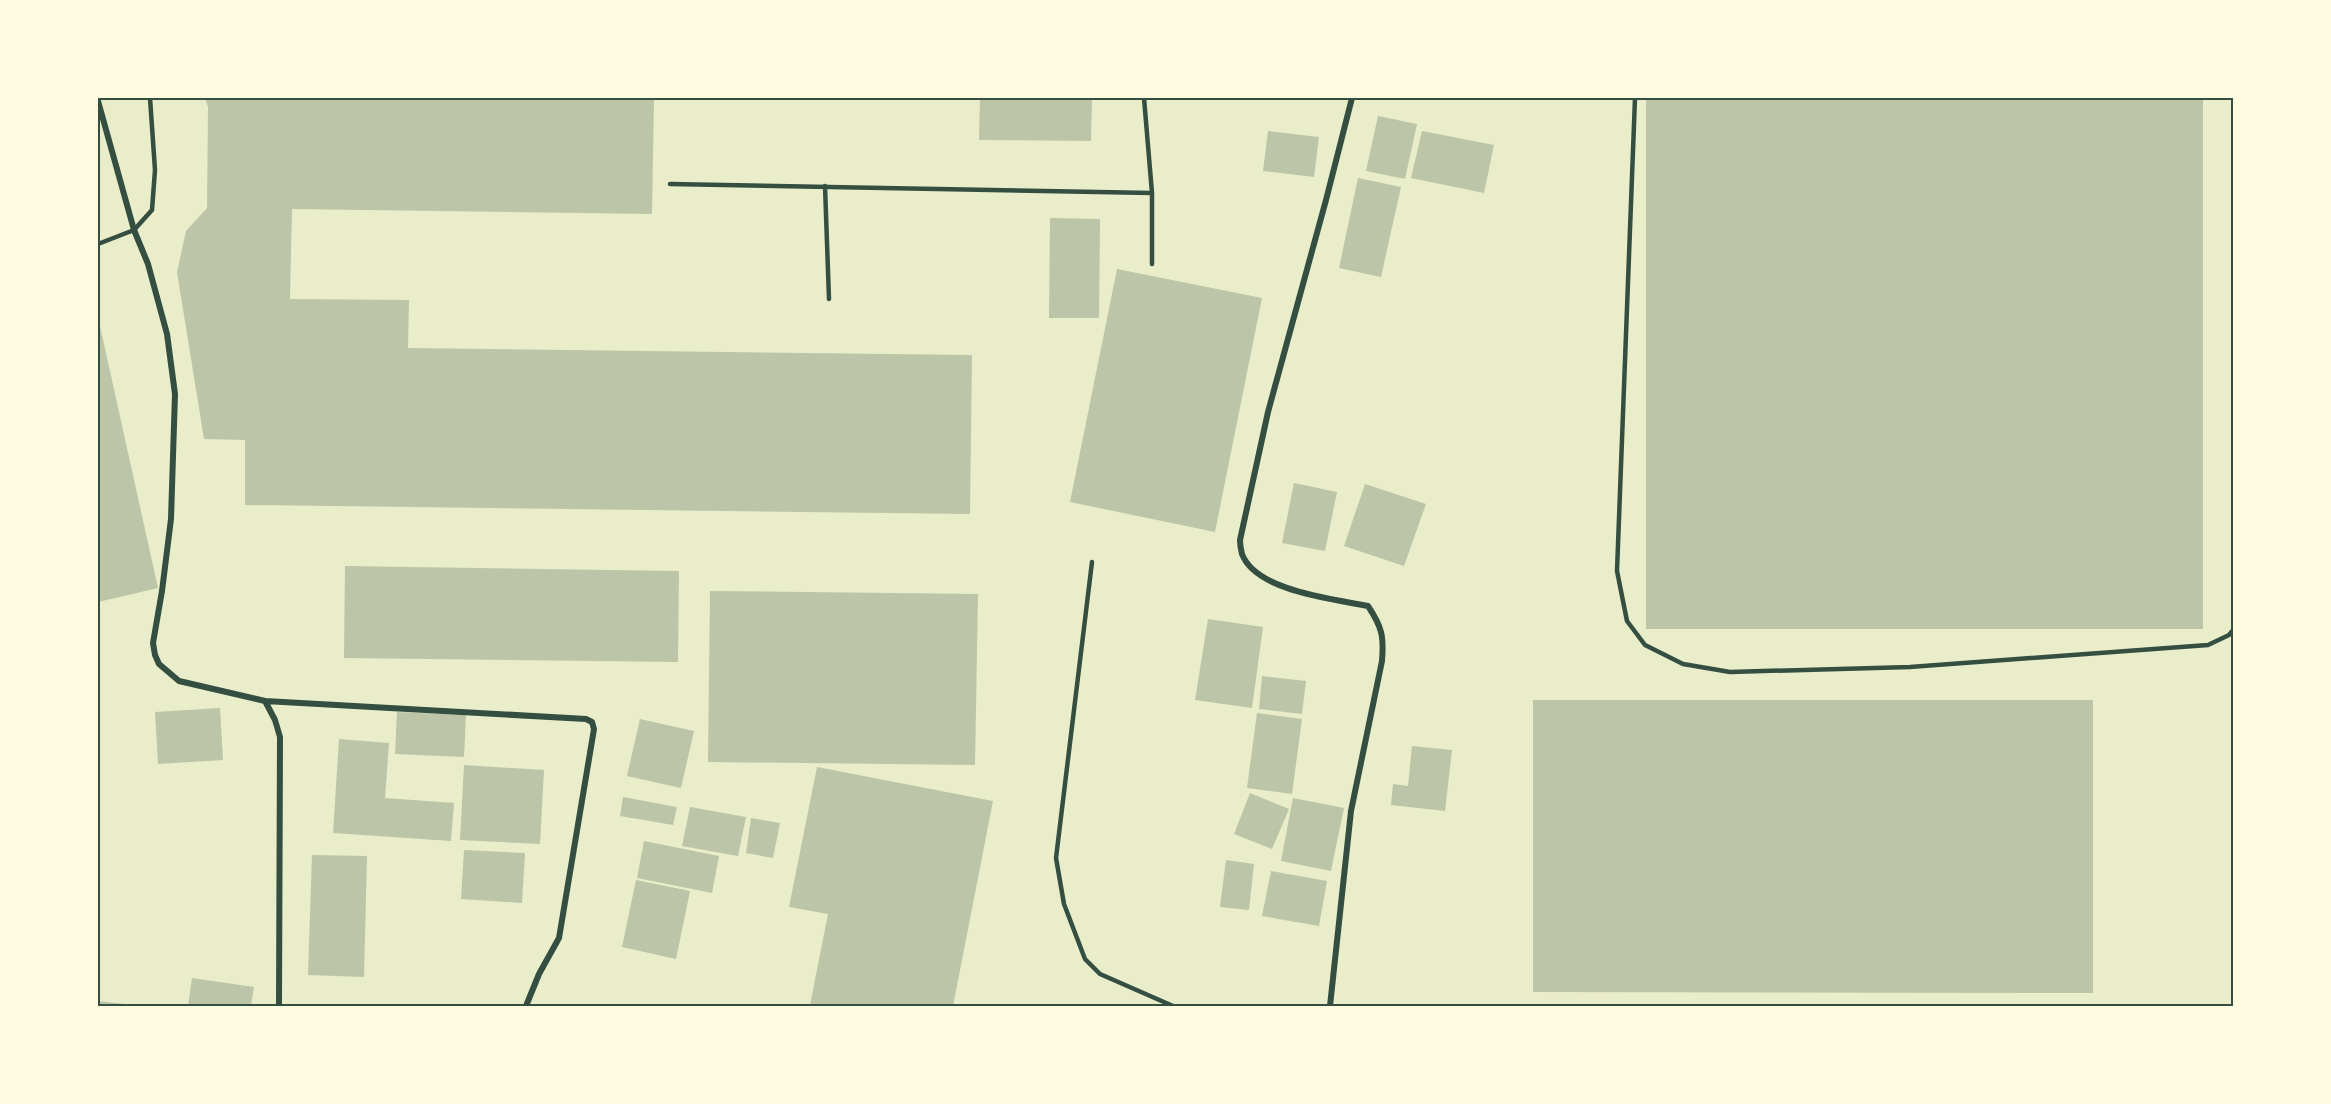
<svg xmlns="http://www.w3.org/2000/svg" width="2331" height="1104" font-family="Jost,sans-serif">
<style>
.building{fill:#bcc5a7}
.lines{fill:none;stroke-linecap:round;stroke-linejoin:round}
.service{stroke:#344e41;stroke-width:4.5}
.minor{stroke:#344e41;stroke-width:6}
.neatline{fill:none;stroke:#344e41;stroke-width:2}
</style>
<rect width="100%" height="100%" fill="#e9edc9"/>
<path class="building" d="M 205,98 L 654,98 L 652,214 L 292,209 L 290,299 L 409,300 L 408,348 L 972,355 L 970,514 L 245,505 L 245,440 L 204,439 L 177,272 L 186,231 L 207,208 L 208,107 Z
M 980,98 L 1092,98 L 1091,141 L 979,140 Z
M 1646,98 L 2203,98 L 2203,629 L 1646,629 Z
M 1378,116 L 1417,124 L 1405,179 L 1366,171 Z
M 1268,131 L 1319,137 L 1314,177 L 1263,171 Z
M 1422,131 L 1494,145 L 1484,193 L 1411,178 Z
M 1358,178 L 1401,187 L 1381,277 L 1339,268 Z
M 1050,218 L 1100,219 L 1099,318 L 1049,318 Z
M 1117,269 L 1262,298 L 1215,532 L 1070,502 Z
M 98,317 L 158,588 L 98,602 Z
M 1294,483 L 1337,492 L 1325,551 L 1282,543 Z
M 1365,484 L 1426,504 L 1404,566 L 1344,546 Z
M 345,566 L 679,571 L 678,662 L 344,658 Z
M 710,591 L 978,594 L 975,765 L 708,762 Z
M 1208,619 L 1263,627 L 1252,708 L 1195,700 Z
M 1262,676 L 1306,681 L 1302,714 L 1259,709 Z
M 1533,700 L 2093,700 L 2093,993 L 1533,992 Z
M 220,708 L 223,760 L 158,764 L 155,712 Z
M 397,712 L 466,715 L 464,757 L 395,754 Z
M 1257,713 L 1302,719 L 1292,794 L 1247,788 Z
M 640,719 L 694,731 L 681,788 L 627,776 Z
M 339,739 L 389,743 L 385,798 L 454,803 L 451,841 L 333,833 Z
M 1412,746 L 1452,750 L 1445,811 L 1391,805 L 1393,784 L 1408,786 Z
M 464,765 L 544,770 L 540,844 L 460,840 Z
M 817,767 L 993,801 L 953,1006 L 810,1005 L 828,914 L 789,907 Z
M 1250,793 L 1289,809 L 1272,849 L 1234,834 Z
M 623,797 L 677,807 L 673,825 L 620,816 Z
M 1293,798 L 1344,808 L 1331,871 L 1281,861 Z
M 690,807 L 746,817 L 738,856 L 682,846 Z
M 751,818 L 780,823 L 773,858 L 746,853 Z
M 644,841 L 719,856 L 712,893 L 637,878 Z
M 464,850 L 525,853 L 522,903 L 461,899 Z
M 312,855 L 367,856 L 364,977 L 308,975 Z
M 1226,860 L 1254,864 L 1249,910 L 1220,907 Z
M 1271,871 L 1327,881 L 1319,926 L 1262,916 Z
M 636,880 L 690,891 L 676,959 L 622,947 Z
M 192,978 L 254,987 L 251,1006 L 188,1006 Z
M 98,1001 L 133,1005 L 133,1006 L 98,1006 Z"/>
<g class="lines">
<path class="service" d="M 1144,98 L 1152,193 L 1152,264
M 1635,98 L 1617,571 L 1627,621 L 1645,645 L 1683,664 L 1730,672 L 1910,667 L 2208,645 L 2229,635 L 2234,629
M 670,184 L 1152,193
M 825,186 L 829,299
M 98,244 L 134,230 L 152,210 L 155,170 L 150,98
M 1092,562 L 1056,858 L 1064,904 L 1085,959 L 1100,974 L 1173,1006"/>
<path class="minor" d="M 98,101 L 134,230 L 148,264 L 167,334 L 175,394 L 171,519 L 162,591 L 153,643 L 155,655 L 159,664 L 179,681 L 265,701 L 275,720 L 280,737 L 279,1006
M 265,701 L 586,719 L 592,722 L 594,729 L 559,938 L 539,974 L 526,1006
M 1330,1006 L 1351,811 L 1382,661 C 1384,636 1382,627 1368,606 C 1333,599 1256,591 1242,554 C 1241,550 1240,544 1240,540 L 1268,412 L 1326,200 L 1352,98"/>
</g>
<rect width="2331" height="1104" fill="none" stroke="#fefae0" stroke-width="198"/>
<rect x="99" y="99" width="2133" height="906" class="neatline"/>
</svg>
